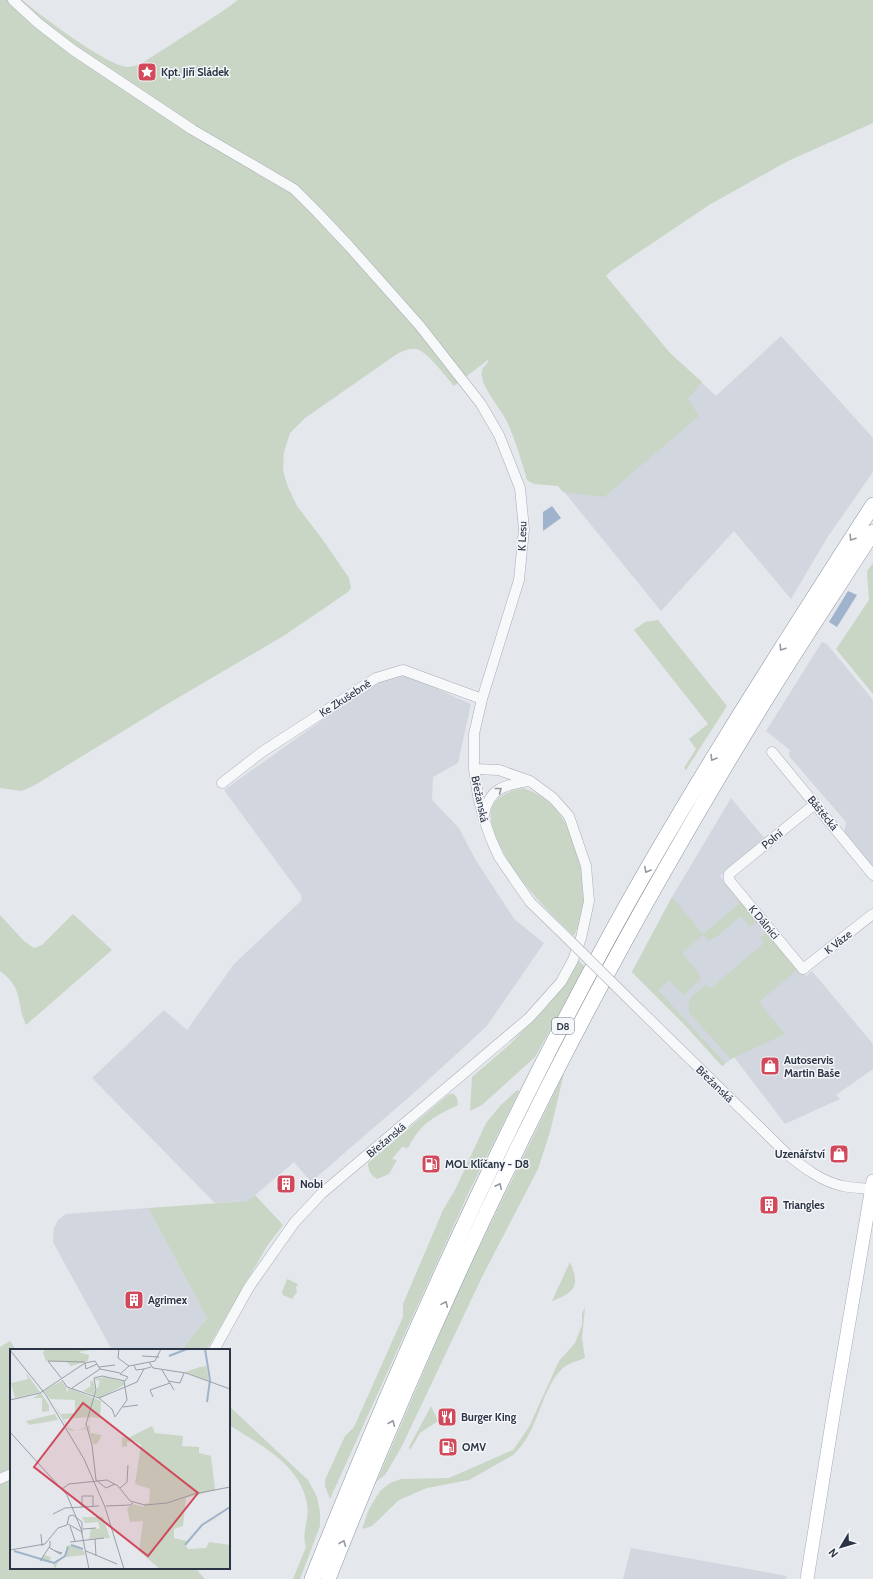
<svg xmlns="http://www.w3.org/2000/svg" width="873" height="1579" font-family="Cabin,sans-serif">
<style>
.built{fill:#d2d6de}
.green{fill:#c9d6c5}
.water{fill:#9fb4cc}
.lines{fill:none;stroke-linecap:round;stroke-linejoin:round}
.minor-casing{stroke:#a9aeb7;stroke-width:11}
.major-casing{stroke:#a3abb8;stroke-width:14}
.highway-casing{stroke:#8b94a3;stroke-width:16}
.minor{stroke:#f7f8fa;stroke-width:10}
.major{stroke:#fff;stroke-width:13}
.highway{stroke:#fff;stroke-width:15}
.minor-bridge-casing{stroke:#a9aeb7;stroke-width:11;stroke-linecap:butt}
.minor-bridge{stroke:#f7f8fa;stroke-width:10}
.oneway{stroke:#959aa2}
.oneway2{stroke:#9196a0}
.labels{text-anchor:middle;stroke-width:3;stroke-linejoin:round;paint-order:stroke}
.shield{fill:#f4f6f9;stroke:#676e7b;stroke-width:1}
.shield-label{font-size:10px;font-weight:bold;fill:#2b3445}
.poi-label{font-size:11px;font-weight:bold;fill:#2b3445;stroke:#f4f6f9;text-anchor:start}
.street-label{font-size:11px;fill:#2b3445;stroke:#f4f6f9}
.inset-river{fill:none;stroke:#9fb4cc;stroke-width:2}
.inset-road{fill:none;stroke:#9a9fa9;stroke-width:1}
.view{fill:#d1495b;fill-opacity:0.15;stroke:#d1495b;stroke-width:2}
.inset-edge{fill:none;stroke:#2b3445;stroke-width:2}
</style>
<rect width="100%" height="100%" fill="#e4e7ec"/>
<path class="built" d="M 781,336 L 873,438 L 873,472 L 827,538 L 791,599 L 734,531 L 661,611 L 509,424 L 484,384 L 481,374 L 483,368 L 490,359 L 670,353 L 716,396 Z
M 822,642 L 827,644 L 873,700 L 873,865 L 871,867 L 844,834 L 846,822 L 789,756 L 789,752 L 791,751 L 766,731 Z
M 402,673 L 471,704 L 458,763 L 433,777 L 432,800 L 459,828 L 475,859 L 515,920 L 544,943 L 486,1027 L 416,1091 L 311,1182 L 294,1162 L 248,1201 L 215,1203 L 92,1078 L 164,1010 L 187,1030 L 234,964 L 302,900 L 301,895 L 224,790 L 376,682 Z
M 731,798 L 765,839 L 720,876 L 728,886 L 729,885 L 806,976 L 812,971 L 873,1044 L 873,1069 L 836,1095 L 840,1099 L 785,1124 L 734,1057 L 722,1066 L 684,1024 L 632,972 L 672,897 Z
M 148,1208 L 207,1318 L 182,1350 L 112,1350 L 53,1242 L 54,1228 L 58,1220 L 66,1214 Z
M 631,1548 L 787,1576 L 786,1579 L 623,1579 Z"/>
<path class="green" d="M 0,0 L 22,0 C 40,15 106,65 127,67 C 131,67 136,65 139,65 L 220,13 L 238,0 L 873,0 L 873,123 L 788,161 L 709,205 L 611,271 L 606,276 L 670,353 L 702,382 L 688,399 L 699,416 L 604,497 L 563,492 L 558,486 L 534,484 L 527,480 C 522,462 516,443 509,426 C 503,409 477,386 483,368 L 487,365 L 489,359 L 454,386 C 446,377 426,350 416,349 C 409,348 403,351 397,354 L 305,418 L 290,433 L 284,452 L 283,471 L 288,487 L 297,506 L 323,540 L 349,578 L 351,588 L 348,592 L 285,635 L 169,703 L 35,785 L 22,791 L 0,788 Z
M 873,563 L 873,694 L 836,649 L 869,600 L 867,571 Z
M 658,620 L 727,706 L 686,770 L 684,768 L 696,749 L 689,739 L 708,724 L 634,630 L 645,622 Z
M 523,788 C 567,800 586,859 584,900 C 584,912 579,925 574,936 C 544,907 515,879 498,841 C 484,811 489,795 523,788 Z
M 672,897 L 703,934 L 742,901 L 759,920 L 750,927 L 741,916 L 714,939 L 713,938 L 709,941 L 703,935 L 682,953 L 700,975 L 700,980 L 683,995 L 669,980 L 658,990 L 724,1062 L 725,1064 L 722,1066 L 684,1024 L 632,972 Z
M 73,914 L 112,950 L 26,1025 C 15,1001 25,990 0,971 L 0,915 L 24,941 L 34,948 L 42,945 Z
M 767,932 L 799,968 L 759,1002 L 785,1034 L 731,1059 L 690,1014 C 685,998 695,994 706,985 L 711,988 L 764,943 L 760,938 Z
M 578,960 L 585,967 L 535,1057 L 482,1105 L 470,1111 L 472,1077 L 509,1045 L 544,1009 L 566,983 Z
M 564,1073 L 550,1132 L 538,1169 L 482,1277 L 401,1448 L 385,1475 L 377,1481 L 459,1289 Z
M 517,1090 L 519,1091 L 468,1194 L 330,1499 L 325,1486 L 325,1480 L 345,1436 L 354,1427 L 403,1317 L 403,1304 L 443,1210 L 455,1190 L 486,1123 L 500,1106 Z
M 449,1094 L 454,1094 L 457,1098 L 458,1105 C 433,1117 421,1123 408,1148 L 402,1147 L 392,1159 L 397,1160 L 389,1174 L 377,1179 C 371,1175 368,1171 368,1163 Z
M 255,1195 L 283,1225 L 267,1246 L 209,1346 L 206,1350 L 182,1350 L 207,1318 L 148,1208 L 248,1201 Z
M 570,1262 C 580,1286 576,1292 552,1301 Z
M 287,1279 L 298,1284 L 296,1287 L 297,1292 L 292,1299 L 283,1295 L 282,1292 Z
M 585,1307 L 582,1338 L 585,1358 C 578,1361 568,1363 563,1368 C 539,1391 540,1431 513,1455 L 469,1480 L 427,1488 L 399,1500 L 372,1526 L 362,1529 L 369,1509 L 380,1491 L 390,1483 L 401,1479 L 449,1478 L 513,1450 L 529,1427 L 559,1361 L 575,1343 L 582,1325 L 582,1314 Z
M 10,1341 L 16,1350 L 11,1350 L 11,1568 L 195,1568 L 205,1579 L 0,1579 L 0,1347 Z
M 229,1406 L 308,1480 L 317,1497 L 320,1512 L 320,1526 L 300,1579 L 293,1579 L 306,1547 C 301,1533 310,1519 307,1504 C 301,1465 259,1444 229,1425 Z
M 431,1406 L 438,1421 L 420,1433 L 410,1450 L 409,1447 Z"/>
<path class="water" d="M 552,506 L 561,518 L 543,531 L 543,512 Z
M 848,591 L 857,595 L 837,627 L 829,622 Z"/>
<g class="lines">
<defs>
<path id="minor" d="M 13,0 L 38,23 L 73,50 L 193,130 L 294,189 L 318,213 L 349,246 L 420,326 L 481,404 L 499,435 L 520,488 L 524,529 L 519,580 L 482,699 L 474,734 L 474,769 L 478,796 L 484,819 L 491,839 L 499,857 L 530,902 L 558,929
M 772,752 L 873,875
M 222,783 L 262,752 L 376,678 L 403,670 L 482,699
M 815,804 L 729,874 L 729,880 L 803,969 L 873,914
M 484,815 C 489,787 506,785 529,781
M 640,1010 L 787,1154 C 803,1167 822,1182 843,1186 C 852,1188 862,1188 871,1189
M 214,1350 L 249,1287 L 294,1223 L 321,1194 L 529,1018 L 561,982 L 573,960 L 581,938 L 589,901 L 586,866 L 569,816 L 553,798 L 530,781 L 499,770 L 474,769
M 0,1479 L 11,1474"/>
<path id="major" d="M 807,1579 L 835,1404 L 873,1181"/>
<path id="highway" d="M 312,1579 C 399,1360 496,1144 609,937 C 690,789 782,647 873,505
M 328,1579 C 425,1334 536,1094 667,866 C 698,812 729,759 761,707 C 797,648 836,590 873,532"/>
</defs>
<use href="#minor" class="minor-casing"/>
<use href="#major" class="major-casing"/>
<use href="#highway" class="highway-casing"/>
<use href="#minor" class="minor"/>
<use href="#major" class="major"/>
<use href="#highway" class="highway"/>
<defs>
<path id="minor-bridge" d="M 558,929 L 640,1010"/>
</defs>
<use href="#minor-bridge" class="minor-bridge-casing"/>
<use href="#minor-bridge" class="minor-bridge"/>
</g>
<defs><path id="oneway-chevron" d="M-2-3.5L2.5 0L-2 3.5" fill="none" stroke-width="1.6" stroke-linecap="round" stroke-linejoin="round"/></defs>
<g class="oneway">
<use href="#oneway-chevron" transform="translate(852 538) rotate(123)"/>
<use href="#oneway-chevron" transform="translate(782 648) rotate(123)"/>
<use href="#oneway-chevron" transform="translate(713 758) rotate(121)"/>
<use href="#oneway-chevron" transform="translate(647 870) rotate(119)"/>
<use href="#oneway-chevron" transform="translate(499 1186) rotate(-64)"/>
<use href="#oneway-chevron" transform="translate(445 1304) rotate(-66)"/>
<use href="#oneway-chevron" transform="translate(392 1423) rotate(-67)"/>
<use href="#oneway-chevron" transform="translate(343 1543) rotate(-68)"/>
</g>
<use class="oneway2" href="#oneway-chevron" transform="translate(499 790) rotate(-38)"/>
<defs>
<symbol id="sight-square" viewBox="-11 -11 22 22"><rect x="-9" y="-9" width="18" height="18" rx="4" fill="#d1495b" stroke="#f4f6f9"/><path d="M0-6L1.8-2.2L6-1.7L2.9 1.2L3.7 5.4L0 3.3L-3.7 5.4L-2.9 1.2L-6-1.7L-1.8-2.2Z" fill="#fff"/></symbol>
<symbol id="shop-square" viewBox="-11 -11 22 22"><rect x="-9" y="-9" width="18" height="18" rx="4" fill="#d1495b" stroke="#f4f6f9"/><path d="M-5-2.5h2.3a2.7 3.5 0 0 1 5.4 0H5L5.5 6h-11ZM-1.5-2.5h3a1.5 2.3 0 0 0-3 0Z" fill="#fff"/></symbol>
<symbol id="fuel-square" viewBox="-11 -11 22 22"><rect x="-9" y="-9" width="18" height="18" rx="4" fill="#d1495b" stroke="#f4f6f9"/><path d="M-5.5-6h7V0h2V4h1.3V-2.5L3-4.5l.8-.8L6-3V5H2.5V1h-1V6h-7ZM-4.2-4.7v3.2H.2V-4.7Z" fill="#fff"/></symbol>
<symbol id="building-square" viewBox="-11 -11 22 22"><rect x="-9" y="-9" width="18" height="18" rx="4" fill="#d1495b" stroke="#f4f6f9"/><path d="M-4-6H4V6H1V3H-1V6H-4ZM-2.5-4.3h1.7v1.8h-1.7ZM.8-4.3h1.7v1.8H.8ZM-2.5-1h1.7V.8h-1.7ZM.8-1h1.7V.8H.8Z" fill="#fff"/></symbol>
<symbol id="restaurant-square" viewBox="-11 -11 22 22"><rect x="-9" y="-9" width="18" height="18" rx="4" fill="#d1495b" stroke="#f4f6f9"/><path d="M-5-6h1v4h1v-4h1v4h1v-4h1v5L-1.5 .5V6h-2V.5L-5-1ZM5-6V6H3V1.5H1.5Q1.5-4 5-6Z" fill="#fff"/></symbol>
</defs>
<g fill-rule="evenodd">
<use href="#sight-square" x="136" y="61" width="22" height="22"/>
<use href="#shop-square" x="759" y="1055" width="22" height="22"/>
<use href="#shop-square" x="828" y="1143" width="22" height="22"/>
<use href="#fuel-square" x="420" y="1153" width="22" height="22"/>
<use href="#building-square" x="275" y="1173" width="22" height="22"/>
<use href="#building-square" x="758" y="1194" width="22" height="22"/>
<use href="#building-square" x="123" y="1289" width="22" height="22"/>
<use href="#restaurant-square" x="436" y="1406" width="22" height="22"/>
<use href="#fuel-square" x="437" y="1436" width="22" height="22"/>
</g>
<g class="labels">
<rect class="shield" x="552" y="1018" width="22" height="16" rx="3"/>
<g class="shield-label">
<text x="563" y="1030">D8</text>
</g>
<g class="poi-label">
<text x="161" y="76">Kpt. Jiří Sládek</text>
<text x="784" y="1064">Autoservis<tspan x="784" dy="13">Martin Baše</tspan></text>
<text x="825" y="1158" text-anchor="end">Uzenářství</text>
<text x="445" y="1168">MOL Klíčany - D8</text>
<text x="300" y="1188">Nobi</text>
<text x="783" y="1209">Triangles</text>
<text x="148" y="1304">Agrimex</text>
<text x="461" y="1421">Burger King</text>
<text x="462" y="1451">OMV</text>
</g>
<g class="street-label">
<text transform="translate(522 536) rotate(-88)" y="4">K Lesu</text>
<text transform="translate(345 698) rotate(-33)" y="4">Ke Zkušebně</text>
<text transform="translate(480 799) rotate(78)" y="4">Břežanská</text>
<text transform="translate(823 813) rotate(51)" y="4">Báštěcká</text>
<text transform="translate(772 839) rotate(-39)" y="4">Polní</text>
<text transform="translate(764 922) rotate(50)" y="4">K Dálnici</text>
<text transform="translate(838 942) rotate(-38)" y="4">K Váze</text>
<text transform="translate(715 1084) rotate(44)" y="4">Břežanská</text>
<text transform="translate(386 1140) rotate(-40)" y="4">Břežanská</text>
</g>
</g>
<g transform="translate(10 1349)">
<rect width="220" height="220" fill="#e4e7ec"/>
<path d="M 35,0 L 79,0 L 81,1 L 68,3 L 79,6 L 78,12 L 61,17 L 57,13 L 36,12 L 33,4 ZM 196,17 L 199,32 L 175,23 L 190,18 ZM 16,24 L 30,43 L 5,49 L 1,34 L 18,30 ZM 95,28 L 114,33 L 114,36 L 90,49 L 85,46 L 90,32 L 84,30 ZM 51,32 L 56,38 L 57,44 L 59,39 L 91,52 L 90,69 L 80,68 L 79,75 L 79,68 L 54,70 L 58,78 L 65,82 L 74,79 L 78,69 L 75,78 L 78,85 L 75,80 L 63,82 L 59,81 L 45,57 L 53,68 L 51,65 L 65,64 L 65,51 L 40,50 L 34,42 ZM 80,32 L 83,32 L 85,39 L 84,46 L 73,42 L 81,37 ZM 31,44 L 39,56 L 39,62 L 32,63 L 32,49 L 23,49 ZM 45,65 L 48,71 L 19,76 L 16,72 ZM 80,76 L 80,84 L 92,86 L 87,95 L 83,95 L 77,77 ZM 142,77 L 145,84 L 173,87 L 172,97 L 189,98 L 189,104 L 201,107 L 205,141 L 176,149 L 173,177 L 164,180 L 164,189 L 177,192 L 191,176 L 208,168 L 220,158 L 205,170 L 190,177 L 175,196 L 178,200 L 196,199 L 199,193 L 220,196 L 220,220 L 150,220 L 129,202 L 133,172 L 120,173 L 117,159 L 123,155 L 134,158 L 134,155 L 139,154 L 140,140 L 125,135 L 131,96 L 124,92 L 117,93 L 117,97 L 112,98 L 112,88 L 118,89 ZM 72,168 L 93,168 L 100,189 L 79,190 L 81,179 L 90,180 L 88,173 L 75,174 ZM 60,196 L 74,202 L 75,206 L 55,208 L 48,213 L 45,220 L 43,214 L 30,212 L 34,206 L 41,208 L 40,212 L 44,213 L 54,207 L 57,203 L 56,197 Z" fill="#c9d6c5"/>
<path class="inset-river" d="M 195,0 L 200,31 L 197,53M 159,7 L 177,0M 61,196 L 73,200M 175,196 L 192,176 L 220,158M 4,202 L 44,214 L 55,207 L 58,198"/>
<path class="inset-road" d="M 109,0 L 108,9 L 119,17M 0,1 L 36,46 L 74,110 L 95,158 L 114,220M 132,7 L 149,8M 38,12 L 75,13M 38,12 L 52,30M 139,13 L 143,19 L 176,24 L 220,40M 75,14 L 76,20 L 87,15M 124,16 L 126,21 L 134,20M 119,17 L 145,12 L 151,0M 89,18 L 105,16M 90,20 L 110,24M 152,21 L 164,41M 52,31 L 57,38 L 89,49 L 127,33 L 134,20 L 141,18M 158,32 L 170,34 L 174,24M 62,39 L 90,20M 143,48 L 140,41 L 160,34M 89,49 L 102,60 L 105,68M 0,51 L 30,44 L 75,14 L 85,12 L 90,20M 113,58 L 128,56M 105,68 L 117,51 L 114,32M 0,83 L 57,146 L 71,180 L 79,220M 105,135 L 96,139 L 86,131 L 82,96 L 76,75 L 86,41 L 84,29 L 92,27 L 115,32 L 118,28 L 110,25 L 119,17M 110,139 L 117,133 L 118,116M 52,140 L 59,135 L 97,131 L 108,137 L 120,152 L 135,156 L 157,154 L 184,145 L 220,138M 96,157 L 120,156 L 123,154M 72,158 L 72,147 L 83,147 L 83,157M 43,165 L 55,159 L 89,157M 58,175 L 72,183M 60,177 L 65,192M 73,180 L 86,179M 31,185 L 32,197M 85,190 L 86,207M 60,193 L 94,189M 39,198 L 40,199 L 50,205 L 52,204 L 45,202M 0,201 L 35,195 L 48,179 L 57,176 L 59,167 L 63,166 L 72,173 L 72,185M 76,202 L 107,215M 30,212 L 40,197 L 40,192"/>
<path class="view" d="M 73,54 L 188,144 L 138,207 L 24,118 Z"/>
<rect width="220" height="220" class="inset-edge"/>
</g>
<g transform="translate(841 1547) rotate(232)" stroke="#f4f6f9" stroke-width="3" paint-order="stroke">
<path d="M0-3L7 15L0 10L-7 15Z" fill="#2b3445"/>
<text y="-6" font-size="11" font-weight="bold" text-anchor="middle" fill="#2b3445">N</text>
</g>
</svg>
